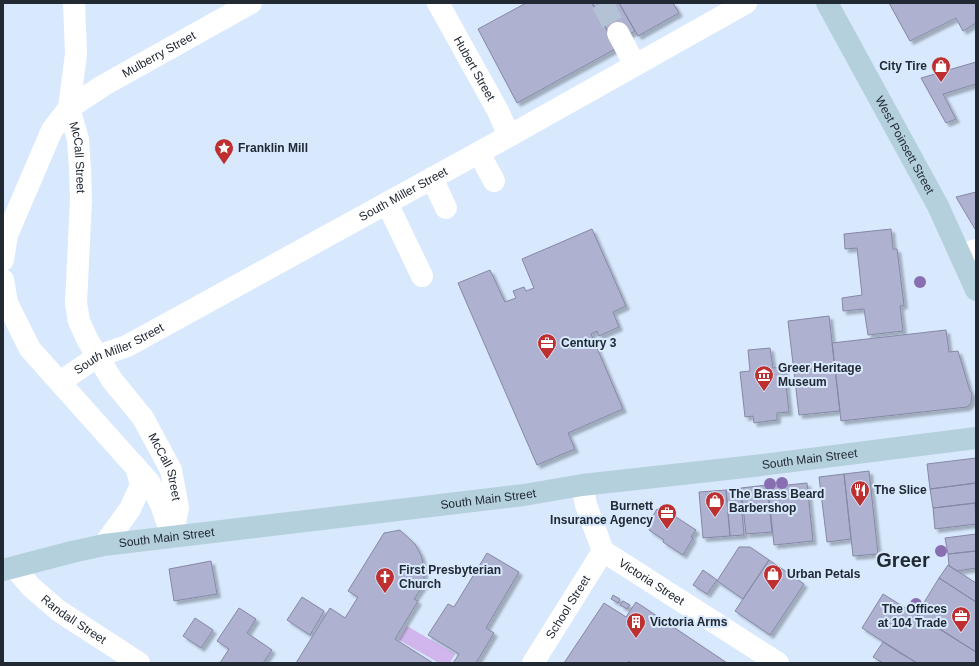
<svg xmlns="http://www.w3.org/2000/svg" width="979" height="666" font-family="Helvetica,sans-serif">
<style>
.green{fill:#d1b6ed}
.building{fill:#aeb1cf;stroke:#8588a5;filter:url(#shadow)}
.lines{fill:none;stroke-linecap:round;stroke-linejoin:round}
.minor-tunnel{stroke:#b3c3d5;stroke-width:22;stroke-dasharray:22 11;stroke-linecap:butt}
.minor{stroke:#fff;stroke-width:22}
.major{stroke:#b5d0dd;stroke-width:22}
.tree{fill:#8a6eb2}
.labels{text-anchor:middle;stroke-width:4;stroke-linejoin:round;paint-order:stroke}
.street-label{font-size:12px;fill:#212933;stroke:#d8e9fe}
.poi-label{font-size:12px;font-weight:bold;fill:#212933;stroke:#d8e9fe;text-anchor:start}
.town-label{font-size:20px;font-weight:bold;fill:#212933;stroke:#d8e9fe}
</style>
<defs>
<filter id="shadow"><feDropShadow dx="3.5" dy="3.5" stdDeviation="1" flood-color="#0004"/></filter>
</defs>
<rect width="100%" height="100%" fill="#d8e9fe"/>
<path class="green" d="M 407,626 L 455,654 L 450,663 L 439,663 L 399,640 Z"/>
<path class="building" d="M 526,3 L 592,3 L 617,48 L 517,103 L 478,29 Z
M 592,3 L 619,3 L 635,31 L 614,43 Z
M 619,3 L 673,3 L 679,13 L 638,36 Z
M 889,3 L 976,3 L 976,23 L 963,31 L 956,18 L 910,41 Z
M 976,62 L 976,84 L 943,94 L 956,119 L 946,123 L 921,78 Z
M 976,192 L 976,228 L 975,229 L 956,197 Z
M 592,229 L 626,306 L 613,312 L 619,327 L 599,336 L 597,331 L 591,334 L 623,409 L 568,433 L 575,449 L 537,465 L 458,283 L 490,270 L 505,302 L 516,298 L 513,291 L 524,287 L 526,291 L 534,288 L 522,259 Z
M 891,229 L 893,249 L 897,249 L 904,305 L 900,306 L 903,331 L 868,335 L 864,309 L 843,311 L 842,298 L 862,295 L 857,248 L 845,249 L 844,234 Z
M 829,316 L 840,411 L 799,415 L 788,321 Z
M 946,330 L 949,352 L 958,351 L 970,391 L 972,393 L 971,403 L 967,407 L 841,421 L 832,343 Z
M 770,348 L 773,368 L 784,367 L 789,412 L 777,413 L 777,420 L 754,423 L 753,416 L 745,417 L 740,372 L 750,371 L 748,350 Z
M 976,458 L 976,483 L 930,489 L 927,464 Z
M 869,471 L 878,554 L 853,556 L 844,474 Z
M 844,474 L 851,539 L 827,542 L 819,477 Z
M 807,483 L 813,541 L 774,545 L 768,487 Z
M 976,483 L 976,503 L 933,508 L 930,489 Z
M 767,485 L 772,532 L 746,534 L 741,488 Z
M 740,488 L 744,535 L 730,536 L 726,490 Z
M 726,490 L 730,536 L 703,538 L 699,492 Z
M 975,503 L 976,524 L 935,529 L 933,508 Z
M 662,508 L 696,530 L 691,537 L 693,538 L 683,555 L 663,542 L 664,540 L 649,530 L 650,528 L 647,526 L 657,509 L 661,511 Z
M 400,530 L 415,544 L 421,555 L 424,568 L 424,584 L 414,599 L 418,601 L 395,639 L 433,663 L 296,663 L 330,608 L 345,618 L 358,597 L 348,591 L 384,533 Z
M 976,534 L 976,551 L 948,554 L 945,538 Z
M 739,547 L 750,547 L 769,560 L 743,599 L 717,581 Z
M 976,551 L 976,568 L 957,571 L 949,566 L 948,554 Z
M 487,553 L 519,572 L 486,628 L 494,633 L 476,663 L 453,663 L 459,654 L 428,635 L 448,604 L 454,607 Z
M 769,560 L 804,584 L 770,635 L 735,611 Z
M 211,561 L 217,594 L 174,601 L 169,569 Z
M 948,565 L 976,583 L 976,602 L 939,578 Z
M 703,570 L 717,580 L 707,594 L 693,585 Z
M 939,578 L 976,602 L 976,652 L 917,614 Z
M 883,594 L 976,652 L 976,663 L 917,663 L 862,628 Z
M 613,595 L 620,599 L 618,603 L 611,599 Z
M 302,597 L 324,611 L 310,635 L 287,620 Z
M 623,601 L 630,605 L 627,609 L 620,605 Z
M 636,602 L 727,663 L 631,663 L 629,661 L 627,663 L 564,663 L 604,603 L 626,617 Z
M 239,608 L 256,619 L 247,633 L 272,650 L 263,663 L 220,663 L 229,649 L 217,641 Z
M 195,618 L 213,630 L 201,648 L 183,636 Z
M 883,642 L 900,653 L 917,663 L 883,663 L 873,657 Z"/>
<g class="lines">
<path class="minor-tunnel" d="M 602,3 L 618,33"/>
<g class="minor">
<path id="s1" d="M 74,3 L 76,54 L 69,108 L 78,139 L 80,169 L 81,200 L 76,303 L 79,321 L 87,339 L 112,380 L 143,418 L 171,470 L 178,508 L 172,537"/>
<path id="s2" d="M 438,3 L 498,111 L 509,136"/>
<path d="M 618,33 L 635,65"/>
<path d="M 479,153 L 494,181"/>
<path d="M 432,178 L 446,208"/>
<path d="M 387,203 L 422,276"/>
<path d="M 961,255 L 976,250"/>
<path id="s3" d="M 3,260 L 7,235 L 52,130 L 69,108 L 104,85 L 251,3"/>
<path d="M 3,280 L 7,303 L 30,349 L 149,482 L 161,504 L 171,534"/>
<path id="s4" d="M 60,382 L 98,356 L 127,346 L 509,136 L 746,3"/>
<path id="s5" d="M 582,485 L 586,505 L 603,551 L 778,663"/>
<path d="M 104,545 L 130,509 L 141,485 L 136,467"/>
<path id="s6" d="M 14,567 L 31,587 L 59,611 L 139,663"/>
<path id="s7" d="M 533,663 L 603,551"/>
</g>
<g class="major">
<path id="s8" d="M 827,3 L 938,206 L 976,290"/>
<path id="s9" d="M 3,570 L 72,552 L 104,545 L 524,495 L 582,485 L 754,466 L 976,438"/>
</g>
</g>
<g class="tree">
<circle cx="920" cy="282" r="6"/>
<circle cx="782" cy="483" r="6"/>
<circle cx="770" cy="484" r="6"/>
<circle cx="941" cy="551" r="6"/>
<circle cx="916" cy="604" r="6"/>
</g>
<defs>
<symbol id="shop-pin" viewBox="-11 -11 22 30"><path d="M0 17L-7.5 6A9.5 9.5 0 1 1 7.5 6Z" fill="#be2f30" stroke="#d8e9fe"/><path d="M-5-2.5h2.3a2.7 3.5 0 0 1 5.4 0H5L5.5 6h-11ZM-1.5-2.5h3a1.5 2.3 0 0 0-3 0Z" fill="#fff"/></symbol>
<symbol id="sight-pin" viewBox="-11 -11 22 30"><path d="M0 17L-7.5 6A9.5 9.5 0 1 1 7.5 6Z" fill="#be2f30" stroke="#d8e9fe"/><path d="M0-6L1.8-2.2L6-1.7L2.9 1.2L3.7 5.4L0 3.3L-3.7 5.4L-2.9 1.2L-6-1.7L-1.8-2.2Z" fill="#fff"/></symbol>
<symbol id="office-pin" viewBox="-11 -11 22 30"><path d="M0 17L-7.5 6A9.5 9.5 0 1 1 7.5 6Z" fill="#be2f30" stroke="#d8e9fe"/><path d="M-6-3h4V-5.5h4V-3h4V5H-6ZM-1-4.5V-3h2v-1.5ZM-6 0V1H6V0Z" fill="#fff"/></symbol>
<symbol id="museum-pin" viewBox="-11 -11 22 30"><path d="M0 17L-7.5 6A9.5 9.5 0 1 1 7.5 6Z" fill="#be2f30" stroke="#d8e9fe"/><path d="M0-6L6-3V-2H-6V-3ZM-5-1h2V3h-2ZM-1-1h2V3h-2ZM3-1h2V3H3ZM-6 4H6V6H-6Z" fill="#fff"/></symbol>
<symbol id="restaurant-pin" viewBox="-11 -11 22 30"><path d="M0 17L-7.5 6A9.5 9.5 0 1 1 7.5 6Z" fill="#be2f30" stroke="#d8e9fe"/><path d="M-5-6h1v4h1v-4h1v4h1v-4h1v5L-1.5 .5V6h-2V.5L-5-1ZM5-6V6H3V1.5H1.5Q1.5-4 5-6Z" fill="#fff"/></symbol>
<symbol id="church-pin" viewBox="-11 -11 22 30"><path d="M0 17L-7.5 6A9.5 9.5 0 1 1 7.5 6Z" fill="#be2f30" stroke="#d8e9fe"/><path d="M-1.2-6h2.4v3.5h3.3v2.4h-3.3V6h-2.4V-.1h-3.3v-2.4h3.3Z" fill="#fff"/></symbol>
<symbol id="building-pin" viewBox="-11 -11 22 30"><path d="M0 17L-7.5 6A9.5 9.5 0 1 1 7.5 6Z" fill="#be2f30" stroke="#d8e9fe"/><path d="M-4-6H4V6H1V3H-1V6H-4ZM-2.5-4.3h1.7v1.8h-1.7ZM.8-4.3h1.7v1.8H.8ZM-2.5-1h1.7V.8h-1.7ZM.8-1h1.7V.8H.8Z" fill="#fff"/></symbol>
</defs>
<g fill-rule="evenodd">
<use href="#shop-pin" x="930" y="55" width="22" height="30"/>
<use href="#sight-pin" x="213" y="137" width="22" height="30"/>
<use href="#office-pin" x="536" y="332" width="22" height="30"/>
<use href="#museum-pin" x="753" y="364" width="22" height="30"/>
<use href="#restaurant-pin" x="849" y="479" width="22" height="30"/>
<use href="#shop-pin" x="704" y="490" width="22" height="30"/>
<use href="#office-pin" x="656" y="502" width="22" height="30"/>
<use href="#shop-pin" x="762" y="563" width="22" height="30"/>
<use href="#church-pin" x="374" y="566" width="22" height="30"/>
<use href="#office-pin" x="950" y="605" width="22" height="30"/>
<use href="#building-pin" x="625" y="611" width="22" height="30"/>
</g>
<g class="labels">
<g class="street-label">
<text dy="4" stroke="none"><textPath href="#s3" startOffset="272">Mulberry Street</textPath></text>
<text dy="4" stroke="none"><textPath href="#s2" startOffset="75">Hubert Street</textPath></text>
<text dy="4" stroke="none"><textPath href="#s8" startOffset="162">West Poinsett Street</textPath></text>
<text dy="4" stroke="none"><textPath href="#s1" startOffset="156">McCall Street</textPath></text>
<text dy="4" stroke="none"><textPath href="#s4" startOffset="392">South Miller Street</textPath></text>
<text dy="4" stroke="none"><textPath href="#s4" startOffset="68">South Miller Street</textPath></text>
<text dy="4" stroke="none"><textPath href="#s9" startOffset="815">South Main Street</textPath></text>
<text dy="4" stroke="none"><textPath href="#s1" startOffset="491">McCall Street</textPath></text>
<text dy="4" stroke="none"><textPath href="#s9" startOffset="491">South Main Street</textPath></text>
<text dy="4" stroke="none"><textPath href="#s9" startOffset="167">South Main Street</textPath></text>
<text dy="4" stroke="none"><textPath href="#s5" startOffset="127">Victoria Street</textPath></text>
<text dy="4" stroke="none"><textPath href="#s7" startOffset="66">School Street</textPath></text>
<text dy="4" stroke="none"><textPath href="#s6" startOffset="80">Randall Street</textPath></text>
</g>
<g class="poi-label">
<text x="927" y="70" text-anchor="end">City Tire</text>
<text x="238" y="152">Franklin Mill</text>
<text x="561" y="347">Century 3</text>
<text x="778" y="372">Greer Heritage<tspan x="778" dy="14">Museum</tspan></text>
<text x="874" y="494">The Slice</text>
<text x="729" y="498">The Brass Beard<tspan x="729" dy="14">Barbershop</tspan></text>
<text x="653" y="510" text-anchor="end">Burnett<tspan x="653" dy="14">Insurance Agency</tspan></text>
<text x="399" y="574">First Presbyterian<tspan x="399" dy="14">Church</tspan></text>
<text x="787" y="578">Urban Petals</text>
<text x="947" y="613" text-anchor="end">The Offices<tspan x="947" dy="14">at 104 Trade</tspan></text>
<text x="650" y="626">Victoria Arms</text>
</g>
<g class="town-label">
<text x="903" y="567">Greer</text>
</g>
</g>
<rect width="979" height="666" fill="none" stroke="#212933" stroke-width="8"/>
</svg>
